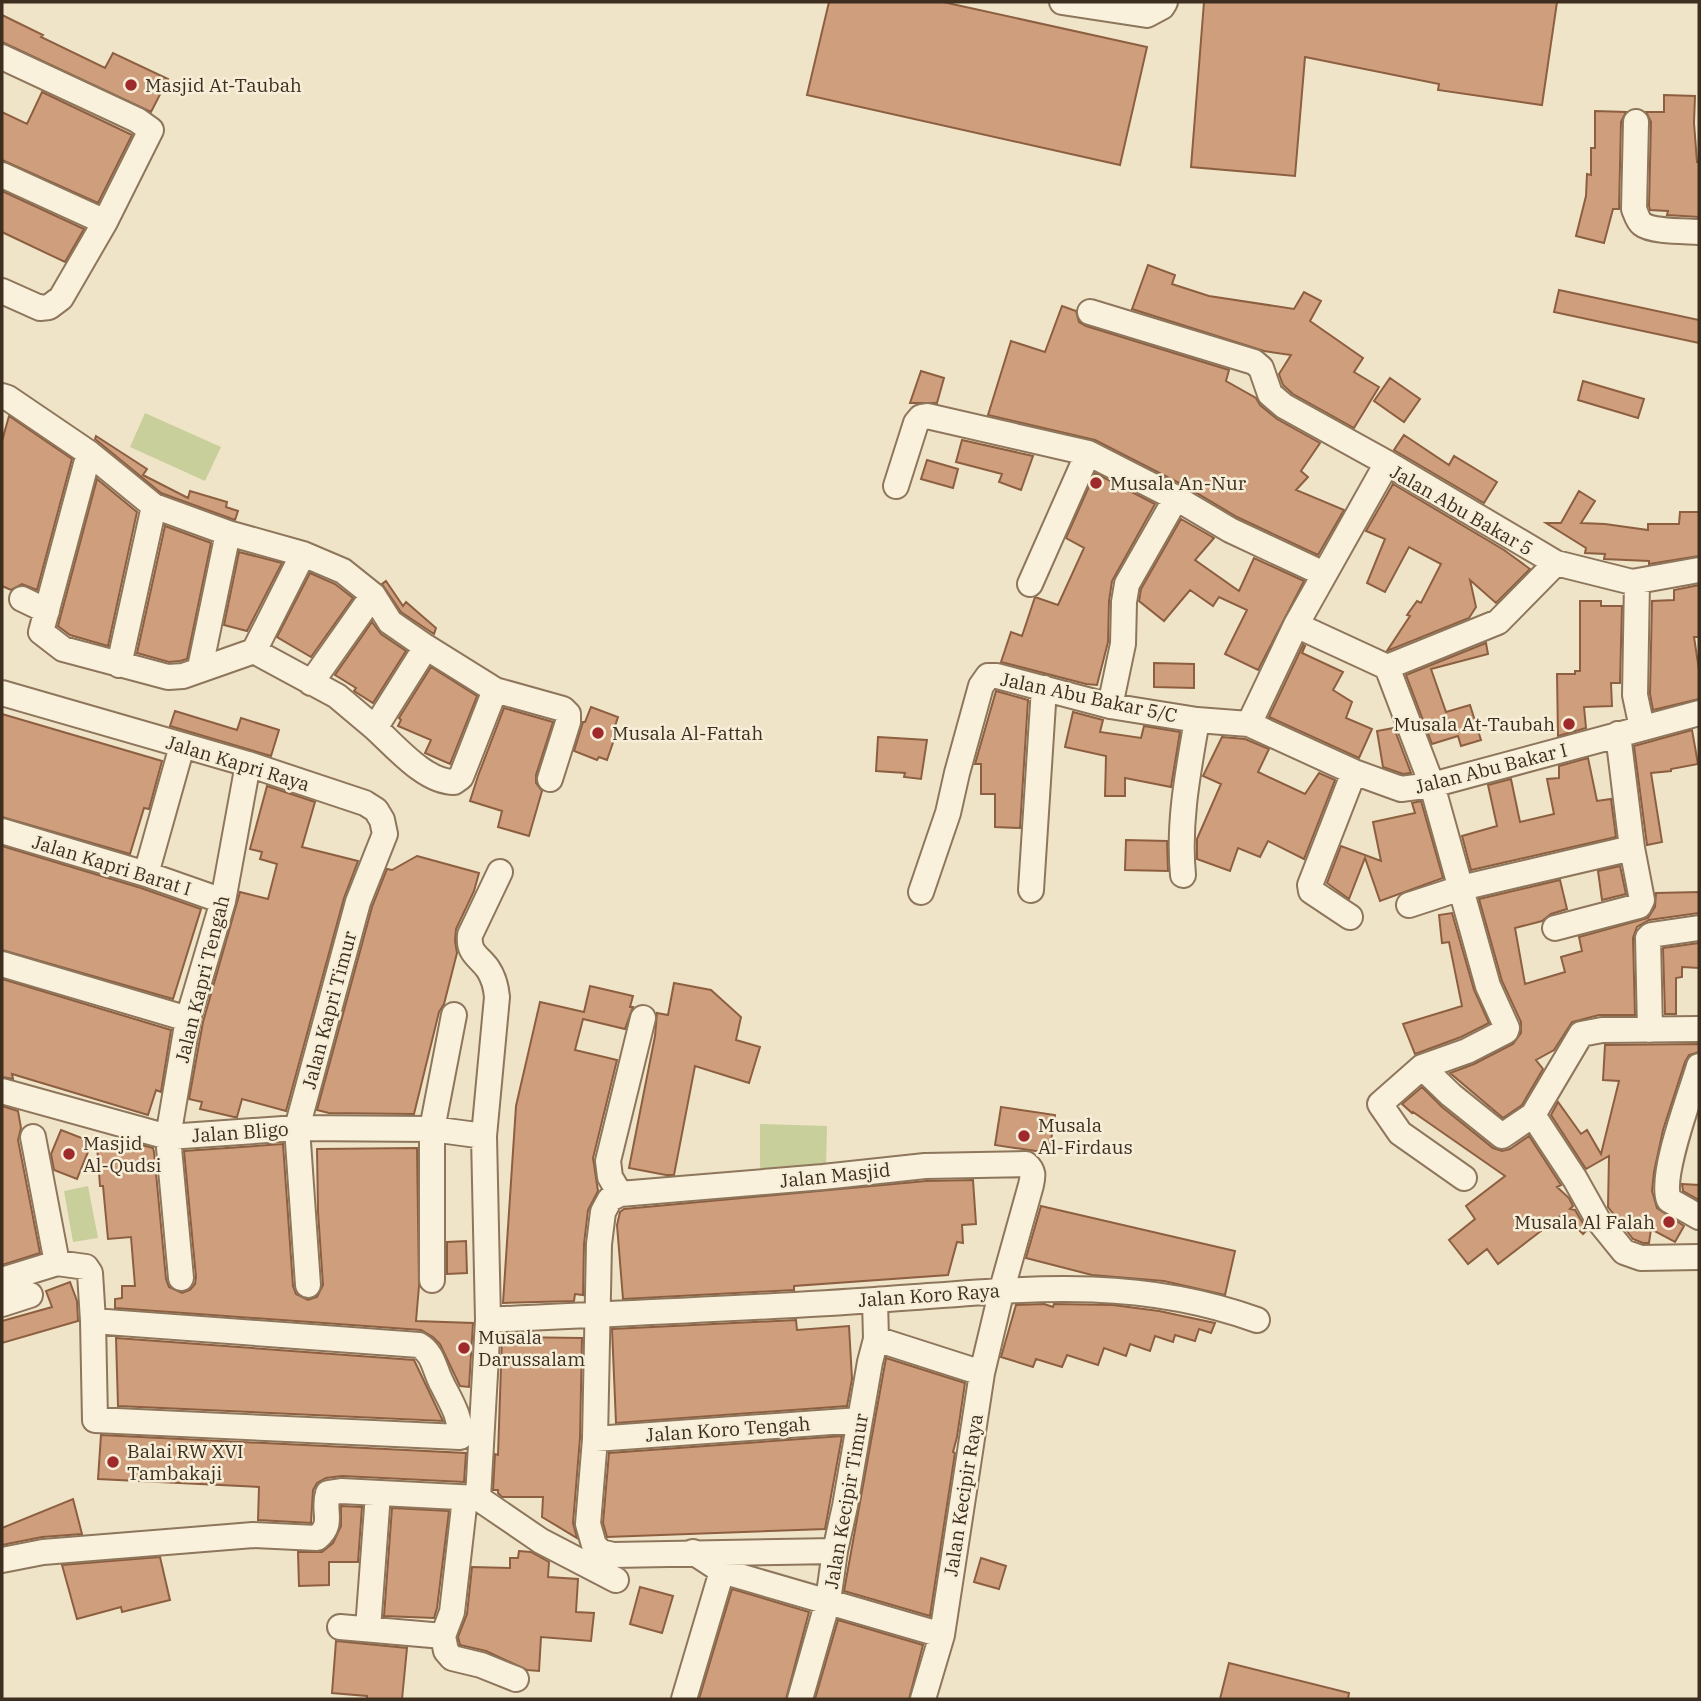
<svg xmlns="http://www.w3.org/2000/svg" width="1701" height="1701" font-family="'IBM Plex Serif',serif">
<style>
.green{fill:#c9cf9b}
.building{fill:#cf9f7d;stroke:#8d5f41;stroke-width:2}
.lines{fill:none;stroke-linecap:round;stroke-linejoin:round}
.minor-casing{stroke:#8d765c;stroke-width:28}
.minor{stroke:#faf1dc;stroke-width:24}
.poi-dot{fill:#9e2a2b;stroke:#f7eed8;stroke-width:2.5}
.labels{text-anchor:middle;stroke-width:5;stroke-linejoin:round;paint-order:stroke}
.poi-label{font-size:19px;fill:#3d2e20;stroke:#f7eed8;text-anchor:start}
.street-label{font-size:19px;fill:#3d2e20;stroke:#f7eed8}
</style>
<rect width="100%" height="100%" fill="#f0e4c8"/>
<path class="green" d="M 145,413 L 221,447 L 205,481 L 130,447 Z
M 760,1124 L 827,1126 L 826,1170 L 760,1169 Z
M 88,1186 L 98,1238 L 73,1242 L 64,1191 Z"/>
<path class="building" d="M 829,2 L 943,2 L 1147,47 L 1120,165 L 807,95 Z
M 1204,2 L 1557,2 L 1542,105 L 1438,90 L 1439,84 L 1305,57 L 1295,176 L 1191,167 Z
M 2,15 L 43,35 L 41,37 L 105,68 L 113,53 L 168,79 L 151,112 L 2,42 Z
M 42,92 L 132,135 L 98,203 L 2,160 L 2,112 L 27,124 Z
M 1664,95 L 1695,96 L 1694,123 L 1697,162 L 1699,162 L 1699,217 L 1667,215 L 1668,211 L 1650,210 L 1649,206 L 1651,122 L 1646,112 L 1664,112 Z
M 1595,111 L 1626,112 L 1621,122 L 1619,209 L 1613,209 L 1604,243 L 1576,236 L 1586,196 L 1587,174 L 1591,175 L 1591,148 L 1595,148 Z
M 2,191 L 84,229 L 65,262 L 2,232 Z
M 1148,265 L 1175,275 L 1172,284 L 1209,296 L 1294,309 L 1304,292 L 1321,301 L 1310,321 L 1363,358 L 1354,372 L 1379,387 L 1354,428 L 1293,394 L 1283,385 L 1279,374 L 1291,355 L 1264,351 L 1132,309 Z
M 1559,290 L 1699,320 L 1699,343 L 1554,312 Z
M 1062,306 L 1076,311 L 1079,322 L 1086,326 L 1229,370 L 1226,381 L 1256,398 L 1260,405 L 1277,419 L 1320,443 L 1301,471 L 1308,477 L 1296,490 L 1344,510 L 1318,555 L 1237,517 L 1183,485 L 1095,440 L 988,415 L 1011,341 L 1045,352 Z
M 921,371 L 944,378 L 937,403 L 910,403 Z
M 1390,378 L 1420,399 L 1404,422 L 1374,401 Z
M 1583,381 L 1644,399 L 1638,418 L 1578,400 Z
M 9,416 L 72,459 L 37,590 L 22,584 L 11,590 L 2,586 L 2,441 Z
M 1404,435 L 1449,465 L 1454,456 L 1497,482 L 1484,503 L 1394,450 Z
M 96,436 L 147,469 L 143,475 L 188,498 L 190,491 L 227,502 L 226,507 L 238,511 L 235,520 L 161,493 L 95,439 Z
M 962,440 L 1033,456 L 1021,490 L 999,482 L 1002,474 L 956,462 Z
M 927,460 L 958,469 L 953,488 L 921,479 Z
M 1095,473 L 1155,504 L 1112,581 L 1109,601 L 1108,642 L 1097,685 L 1086,684 L 1001,662 L 1011,632 L 1022,636 L 1035,597 L 1058,605 L 1084,548 L 1066,538 Z
M 97,479 L 137,512 L 108,646 L 70,635 L 58,626 Z
M 1393,484 L 1504,550 L 1530,569 L 1496,603 L 1470,580 L 1476,607 L 1469,618 L 1387,651 L 1410,616 L 1407,615 L 1417,601 L 1421,603 L 1441,564 L 1409,547 L 1385,592 L 1367,583 L 1385,539 L 1366,531 Z
M 1579,491 L 1595,501 L 1581,523 L 1605,524 L 1648,530 L 1648,524 L 1679,524 L 1680,512 L 1699,512 L 1699,556 L 1649,564 L 1649,561 L 1604,559 L 1605,554 L 1585,553 L 1586,548 L 1546,523 L 1561,523 Z
M 1181,519 L 1214,538 L 1195,560 L 1239,591 L 1254,558 L 1304,581 L 1258,670 L 1225,654 L 1247,610 L 1219,597 L 1213,606 L 1190,590 L 1164,621 L 1139,601 L 1141,589 Z
M 165,526 L 211,543 L 187,659 L 180,661 L 169,662 L 137,653 Z
M 239,552 L 282,563 L 247,631 L 224,625 Z
M 310,573 L 335,584 L 353,598 L 311,657 L 277,637 Z
M 386,581 L 403,606 L 406,602 L 436,628 L 434,634 L 401,612 L 382,584 Z
M 1699,585 L 1699,637 L 1694,637 L 1699,670 L 1699,699 L 1653,710 L 1650,694 L 1652,601 L 1674,600 L 1674,590 Z
M 1580,601 L 1601,601 L 1601,606 L 1622,606 L 1620,683 L 1611,683 L 1612,706 L 1584,707 L 1586,728 L 1558,736 L 1557,674 L 1575,674 L 1575,671 L 1580,671 Z
M 372,622 L 381,634 L 406,651 L 373,703 L 354,691 L 356,688 L 335,675 Z
M 1486,643 L 1488,654 L 1431,669 L 1446,712 L 1470,705 L 1481,740 L 1461,746 L 1458,736 L 1432,744 L 1406,675 Z
M 1303,645 L 1305,646 L 1302,653 L 1343,672 L 1333,690 L 1352,702 L 1346,718 L 1372,729 L 1359,758 L 1269,717 Z
M 1154,663 L 1194,664 L 1194,688 L 1154,687 Z
M 431,667 L 477,696 L 450,764 L 425,753 L 431,740 L 398,726 L 401,720 L 399,718 Z
M 996,691 L 1028,700 L 1020,828 L 995,827 L 995,794 L 981,794 L 981,764 L 975,764 Z
M 591,707 L 618,717 L 613,732 L 616,734 L 607,760 L 599,757 L 597,760 L 574,751 L 583,722 L 585,722 Z
M 504,708 L 553,722 L 536,775 L 536,783 L 542,791 L 529,836 L 498,827 L 502,811 L 470,801 L 478,776 Z
M 175,711 L 237,730 L 241,718 L 279,730 L 271,756 L 170,726 Z
M 1073,712 L 1103,720 L 1100,732 L 1141,738 L 1144,726 L 1180,732 L 1171,787 L 1125,778 L 1125,796 L 1105,796 L 1106,756 L 1065,747 Z
M 2,714 L 162,761 L 149,809 L 144,808 L 130,854 L 2,817 Z
M 1394,728 L 1411,773 L 1403,774 L 1383,767 L 1377,731 Z
M 1692,730 L 1698,764 L 1671,769 L 1671,771 L 1651,773 L 1662,842 L 1647,845 L 1634,746 Z
M 878,737 L 927,740 L 921,779 L 904,777 L 905,773 L 876,771 Z
M 1222,737 L 1245,739 L 1269,749 L 1258,772 L 1305,794 L 1319,773 L 1335,780 L 1304,859 L 1268,841 L 1260,857 L 1238,848 L 1230,871 L 1197,859 L 1197,839 L 1221,784 L 1203,776 Z
M 1588,758 L 1597,801 L 1611,799 L 1616,837 L 1471,870 L 1462,836 L 1497,826 L 1488,785 L 1511,779 L 1520,822 L 1554,814 L 1547,779 L 1559,778 L 1559,766 Z
M 267,786 L 315,802 L 302,847 L 358,861 L 344,898 L 286,1111 L 242,1099 L 237,1117 L 234,1117 L 200,1109 L 202,1102 L 189,1099 L 203,1022 L 240,892 L 268,899 L 277,864 L 260,859 L 262,852 L 250,849 Z
M 1421,801 L 1443,878 L 1380,901 L 1365,858 L 1349,899 L 1327,883 L 1341,846 L 1381,861 L 1373,822 L 1415,813 L 1412,803 Z
M 1126,840 L 1167,841 L 1168,871 L 1125,870 Z
M 2,846 L 141,888 L 201,909 L 173,999 L 2,950 Z
M 417,856 L 479,873 L 474,891 L 456,929 L 455,941 L 457,953 L 444,1004 L 439,1012 L 414,1114 L 329,1113 L 317,1110 L 372,907 L 387,869 L 392,870 Z
M 1620,866 L 1626,894 L 1602,900 L 1598,871 Z
M 1560,880 L 1567,909 L 1551,914 L 1542,921 L 1515,928 L 1525,984 L 1565,972 L 1561,957 L 1582,951 L 1579,937 L 1648,918 L 1655,907 L 1656,893 L 1699,892 L 1699,913 L 1649,920 L 1637,927 L 1633,938 L 1635,1015 L 1599,1015 L 1572,1022 L 1554,1050 L 1536,1060 L 1543,1069 L 1522,1105 L 1503,1118 L 1450,1073 L 1474,1064 L 1513,1044 L 1521,1033 L 1521,1022 L 1502,981 L 1479,899 Z
M 1452,913 L 1474,990 L 1489,1023 L 1461,1037 L 1415,1054 L 1403,1024 L 1462,1006 L 1449,942 L 1442,943 L 1439,915 Z
M 1699,943 L 1699,968 L 1682,967 L 1682,977 L 1676,978 L 1676,1014 L 1665,1014 L 1663,948 Z
M 2,979 L 171,1030 L 161,1092 L 156,1090 L 148,1115 L 12,1074 L 13,1079 L 2,1077 Z
M 674,983 L 711,990 L 741,1017 L 736,1040 L 760,1047 L 749,1083 L 695,1066 L 674,1175 L 666,1175 L 629,1168 L 655,1036 L 657,1013 L 668,1015 Z
M 590,986 L 633,996 L 630,1007 L 633,1007 L 625,1029 L 583,1019 L 575,1050 L 617,1060 L 593,1158 L 598,1191 L 588,1210 L 584,1244 L 583,1295 L 575,1294 L 574,1301 L 503,1303 L 516,1106 L 540,1002 L 584,1012 Z
M 1699,1044 L 1699,1052 L 1689,1055 L 1685,1062 L 1663,1130 L 1654,1172 L 1652,1191 L 1657,1208 L 1684,1226 L 1675,1242 L 1651,1229 L 1649,1243 L 1643,1243 L 1633,1239 L 1608,1207 L 1609,1156 L 1586,1169 L 1551,1115 L 1558,1102 L 1581,1134 L 1587,1130 L 1601,1154 L 1619,1081 L 1603,1080 L 1605,1045 Z
M 1422,1087 L 1442,1107 L 1493,1148 L 1502,1151 L 1510,1149 L 1529,1136 L 1561,1185 L 1557,1187 L 1569,1198 L 1573,1206 L 1570,1209 L 1575,1210 L 1587,1230 L 1583,1234 L 1563,1214 L 1498,1264 L 1487,1249 L 1468,1264 L 1449,1240 L 1475,1219 L 1466,1206 L 1505,1176 L 1413,1112 L 1412,1113 L 1402,1104 Z
M 2,1106 L 18,1111 L 21,1128 L 18,1140 L 40,1253 L 2,1265 Z
M 1001,1107 L 1055,1115 L 1049,1153 L 995,1145 Z
M 61,1130 L 92,1142 L 77,1179 L 54,1170 L 51,1154 Z
M 131,1142 L 153,1148 L 154,1152 L 166,1279 L 169,1287 L 182,1293 L 190,1290 L 195,1284 L 196,1277 L 184,1151 L 283,1144 L 293,1286 L 296,1294 L 308,1300 L 317,1297 L 323,1285 L 318,1212 L 317,1149 L 417,1148 L 419,1286 L 416,1321 L 473,1323 L 469,1387 L 460,1386 L 440,1344 L 433,1337 L 421,1330 L 115,1308 L 115,1299 L 122,1298 L 122,1286 L 135,1286 L 131,1237 L 108,1239 L 103,1186 L 100,1186 L 97,1145 Z
M 973,1180 L 976,1224 L 962,1225 L 963,1243 L 957,1242 L 948,1275 L 794,1286 L 794,1290 L 623,1299 L 617,1225 L 620,1212 L 624,1209 L 926,1181 Z
M 1682,1184 L 1699,1185 L 1699,1200 L 1683,1191 Z
M 1041,1206 L 1235,1251 L 1225,1295 L 1164,1281 L 1092,1275 L 1026,1258 Z
M 466,1241 L 467,1273 L 447,1274 L 447,1242 Z
M 70,1282 L 77,1301 L 78,1321 L 2,1343 L 2,1321 L 52,1307 L 46,1291 Z
M 1044,1304 L 1053,1307 L 1054,1304 L 1113,1305 L 1159,1311 L 1215,1323 L 1211,1333 L 1199,1329 L 1195,1341 L 1175,1335 L 1173,1342 L 1155,1336 L 1150,1351 L 1130,1344 L 1126,1356 L 1104,1348 L 1098,1365 L 1067,1355 L 1062,1367 L 1036,1359 L 1033,1367 L 1001,1357 L 1016,1305 Z
M 796,1320 L 797,1330 L 849,1326 L 852,1379 L 847,1406 L 616,1423 L 612,1329 Z
M 502,1337 L 582,1338 L 580,1438 L 573,1523 L 577,1538 L 542,1517 L 543,1497 L 502,1497 L 498,1493 L 498,1490 L 493,1490 L 495,1454 L 498,1455 Z
M 116,1338 L 414,1360 L 443,1421 L 118,1406 Z
M 886,1358 L 965,1383 L 957,1437 L 953,1452 L 955,1453 L 930,1616 L 844,1591 Z
M 101,1435 L 466,1453 L 464,1482 L 342,1476 L 326,1478 L 317,1483 L 313,1490 L 311,1523 L 258,1520 L 259,1487 L 98,1479 Z
M 842,1436 L 825,1529 L 607,1537 L 603,1523 L 609,1453 Z
M 73,1499 L 82,1534 L 42,1537 L 2,1545 L 2,1528 Z
M 341,1506 L 362,1507 L 358,1562 L 329,1562 L 329,1585 L 299,1586 L 298,1552 L 322,1552 L 333,1543 L 341,1526 Z
M 392,1508 L 449,1511 L 437,1608 L 434,1618 L 384,1616 Z
M 519,1551 L 531,1552 L 549,1562 L 548,1577 L 578,1579 L 576,1612 L 594,1613 L 591,1641 L 541,1637 L 539,1671 L 527,1670 L 486,1651 L 460,1645 L 458,1637 L 467,1614 L 472,1567 L 510,1568 L 510,1558 L 518,1558 Z
M 160,1557 L 170,1600 L 122,1612 L 121,1607 L 77,1619 L 62,1565 Z
M 981,1558 L 1006,1566 L 999,1589 L 974,1582 Z
M 640,1587 L 673,1596 L 662,1633 L 630,1624 Z
M 732,1589 L 809,1612 L 786,1699 L 699,1699 Z
M 838,1620 L 923,1645 L 909,1699 L 815,1699 Z
M 336,1641 L 407,1648 L 402,1699 L 367,1699 L 367,1696 L 332,1693 Z
M 1229,1663 L 1349,1693 L 1348,1699 L 1220,1699 Z"/>
<g class="lines">
<defs>
<path id="minor" d="M 1062,2 L 1147,15 L 1162,7 L 1165,2
M 2,57 L 137,120 L 151,130 L 105,222 L 61,298 L 49,307 L 40,308 L 2,291
M 1636,122 L 1634,209 C 1636,214 1638,221 1642,224 C 1652,232 1686,231 1699,232
M 2,175 L 105,222
M 1090,312 L 1254,362 L 1261,368 L 1270,394 L 1284,406 L 1387,463
M 2,396 L 8,398 L 89,453 L 154,506 L 228,533 L 303,554 L 343,571 L 373,595 L 390,622 L 426,647 L 495,690 L 563,709 L 568,714 L 568,722 L 550,779
M 89,453 L 41,632 L 63,649 L 168,677 L 183,676 L 254,651 L 303,554
M 896,486 L 916,423 L 921,417 L 927,416 L 1088,453 L 1176,498 L 1230,530 L 1324,574
M 1637,582 L 1635,695 L 1642,728
M 1030,584 L 1088,453
M 22,599 L 47,611
M 1296,625 L 1387,667 L 1432,785 L 1488,986 L 1507,1028 L 1506,1031 L 1467,1051 L 1422,1067 L 1380,1104 L 1400,1133 L 1464,1178
M 254,651 L 337,696 L 375,728 L 426,647
M 119,665 L 154,506
M 1387,667 L 1498,622 L 1556,563
M 200,668 L 228,533
M 311,683 L 373,595
M 2,693 L 248,764 L 365,803 L 376,810 L 382,820 L 385,834 L 358,902 L 297,1128 L 308,1285
M 1110,706 L 1123,644 L 1124,602 L 1127,584 L 1176,498
M 1249,724 L 1296,625 L 1387,463 L 1556,563 L 1632,582 L 1699,570
M 375,728 C 396,747 425,782 454,782 L 461,777 L 495,690
M 2,831 L 146,874 L 223,901
M 500,872 L 470,935 C 468,954 479,956 488,969 C 494,978 496,986 497,997 L 484,1136 L 488,1320 C 617,1313 746,1309 875,1300 C 1009,1291 1127,1273 1257,1320
M 146,874 L 182,746
M 1183,875 C 1178,823 1188,772 1197,720
M 1031,890 L 1044,688
M 921,892 L 948,813 L 957,773 L 981,686 L 988,676 L 997,676 L 1110,706 L 1197,720 L 1249,724 L 1354,772 L 1401,789 L 1432,785 L 1699,713
M 1409,905 L 1461,888 L 1632,848 L 1618,734
M 1350,917 L 1311,891 L 1310,885 L 1354,772
M 1555,928 L 1639,906 L 1642,900 L 1632,848
M 2,964 L 188,1019
M 643,1018 L 608,1161 L 610,1177 L 620,1194 L 610,1199 L 603,1212 L 599,1244 L 595,1439 L 588,1524 L 594,1545 L 601,1552 L 613,1555 L 835,1551
M 1699,1029 L 1602,1030 L 1581,1034 L 1533,1115 L 1575,1179 L 1598,1220 L 1624,1252 L 1641,1258 L 1699,1257
M 1650,1030 L 1648,938 L 1651,935 L 1699,928
M 1699,1066 C 1691,1094 1659,1176 1669,1200 L 1699,1217
M 1422,1067 L 1451,1095 L 1502,1136 L 1533,1115
M 2,1091 L 168,1137 L 297,1128 L 432,1129 L 484,1136
M 33,1137 L 57,1263
M 620,1194 L 823,1177 L 925,1166 L 1026,1164 C 1034,1171 1033,1176 1031,1185 L 1002,1289 L 982,1373 L 942,1635 L 923,1699
M 181,1278 L 168,1137 L 188,1019 L 223,901 L 248,764
M 2,1280 L 57,1263 L 86,1267 L 90,1273 L 93,1321
M 432,1280 L 432,1129 L 454,1015
M 2,1304 L 30,1295
M 93,1321 L 419,1345 C 434,1354 434,1369 442,1384 C 451,1402 461,1417 460,1437 L 95,1420 Z
M 876,1339 L 982,1373
M 595,1439 L 860,1420
M 478,1498 L 488,1320
M 693,1552 L 722,1571 L 942,1635
M 2,1560 L 43,1552 L 253,1535 L 317,1538 C 335,1523 322,1512 328,1493 L 341,1491 L 478,1498 L 541,1541 L 616,1580
M 340,1627 L 443,1636 L 452,1612 L 465,1498
M 368,1629 L 378,1494
M 443,1636 L 446,1651 L 452,1658 L 481,1665 L 516,1679
M 684,1699 L 722,1571
M 800,1699 L 828,1601 L 835,1551 L 845,1506 L 870,1362 L 876,1339 L 875,1300"/>
</defs>
<use href="#minor" class="minor-casing"/>
<use href="#minor" class="minor"/>
</g>
<g class="poi-dot">
<circle cx="131" cy="85" r="7"/>
<circle cx="1096" cy="483" r="7"/>
<circle cx="1569" cy="724" r="7"/>
<circle cx="598" cy="733" r="7"/>
<circle cx="1024" cy="1136" r="7"/>
<circle cx="69" cy="1154" r="7"/>
<circle cx="1669" cy="1222" r="7"/>
<circle cx="464" cy="1348" r="7"/>
<circle cx="113" cy="1462" r="7"/>
</g>
<g class="labels">
<g class="poi-label">
<text x="145" y="92">Masjid At-Taubah</text>
<text x="1110" y="490">Musala An-Nur</text>
<text x="1555" y="731" text-anchor="end">Musala At-Taubah</text>
<text x="612" y="740">Musala Al-Fattah</text>
<text x="1038" y="1132">Musala<tspan x="1038" dy="22">Al-Firdaus</tspan></text>
<text x="83" y="1150">Masjid<tspan x="83" dy="22">Al-Qudsi</tspan></text>
<text x="1655" y="1229" text-anchor="end">Musala Al Falah</text>
<text x="478" y="1344">Musala<tspan x="478" dy="22">Darussalam</tspan></text>
<text x="127" y="1458">Balai RW XVI<tspan x="127" dy="22">Tambakaji</tspan></text>
</g>
<g class="street-label">
<text transform="translate(1462 510) rotate(30)" y="7">Jalan Abu Bakar 5</text>
<text transform="translate(1089 697) rotate(12)" y="7">Jalan Abu Bakar 5/C</text>
<text transform="translate(238 763) rotate(17)" y="7">Jalan Kapri Raya</text>
<text transform="translate(1491 768) rotate(-14)" y="7">Jalan Abu Bakar I</text>
<text transform="translate(112 865) rotate(17)" y="7">Jalan Kapri Barat I</text>
<text transform="translate(202 979) rotate(-76)" y="7">Jalan Kapri Tengah</text>
<text transform="translate(329 1010) rotate(-75)" y="7">Jalan Kapri Timur</text>
<text transform="translate(240 1132) rotate(-4)" y="7">Jalan Bligo</text>
<text transform="translate(835 1175) rotate(-6)" y="7">Jalan Masjid</text>
<text transform="translate(929 1295) rotate(-4)" y="7">Jalan Koro Raya</text>
<text transform="translate(728 1429) rotate(-4)" y="7">Jalan Koro Tengah</text>
<text transform="translate(963 1495) rotate(-81)" y="7">Jalan Kecipir Raya</text>
<text transform="translate(846 1501) rotate(-80)" y="7">Jalan Kecipir Timur</text>
</g>
</g>
<rect width="1701" height="1701" fill="none" stroke="#3d2e20" stroke-width="7"/>
</svg>
